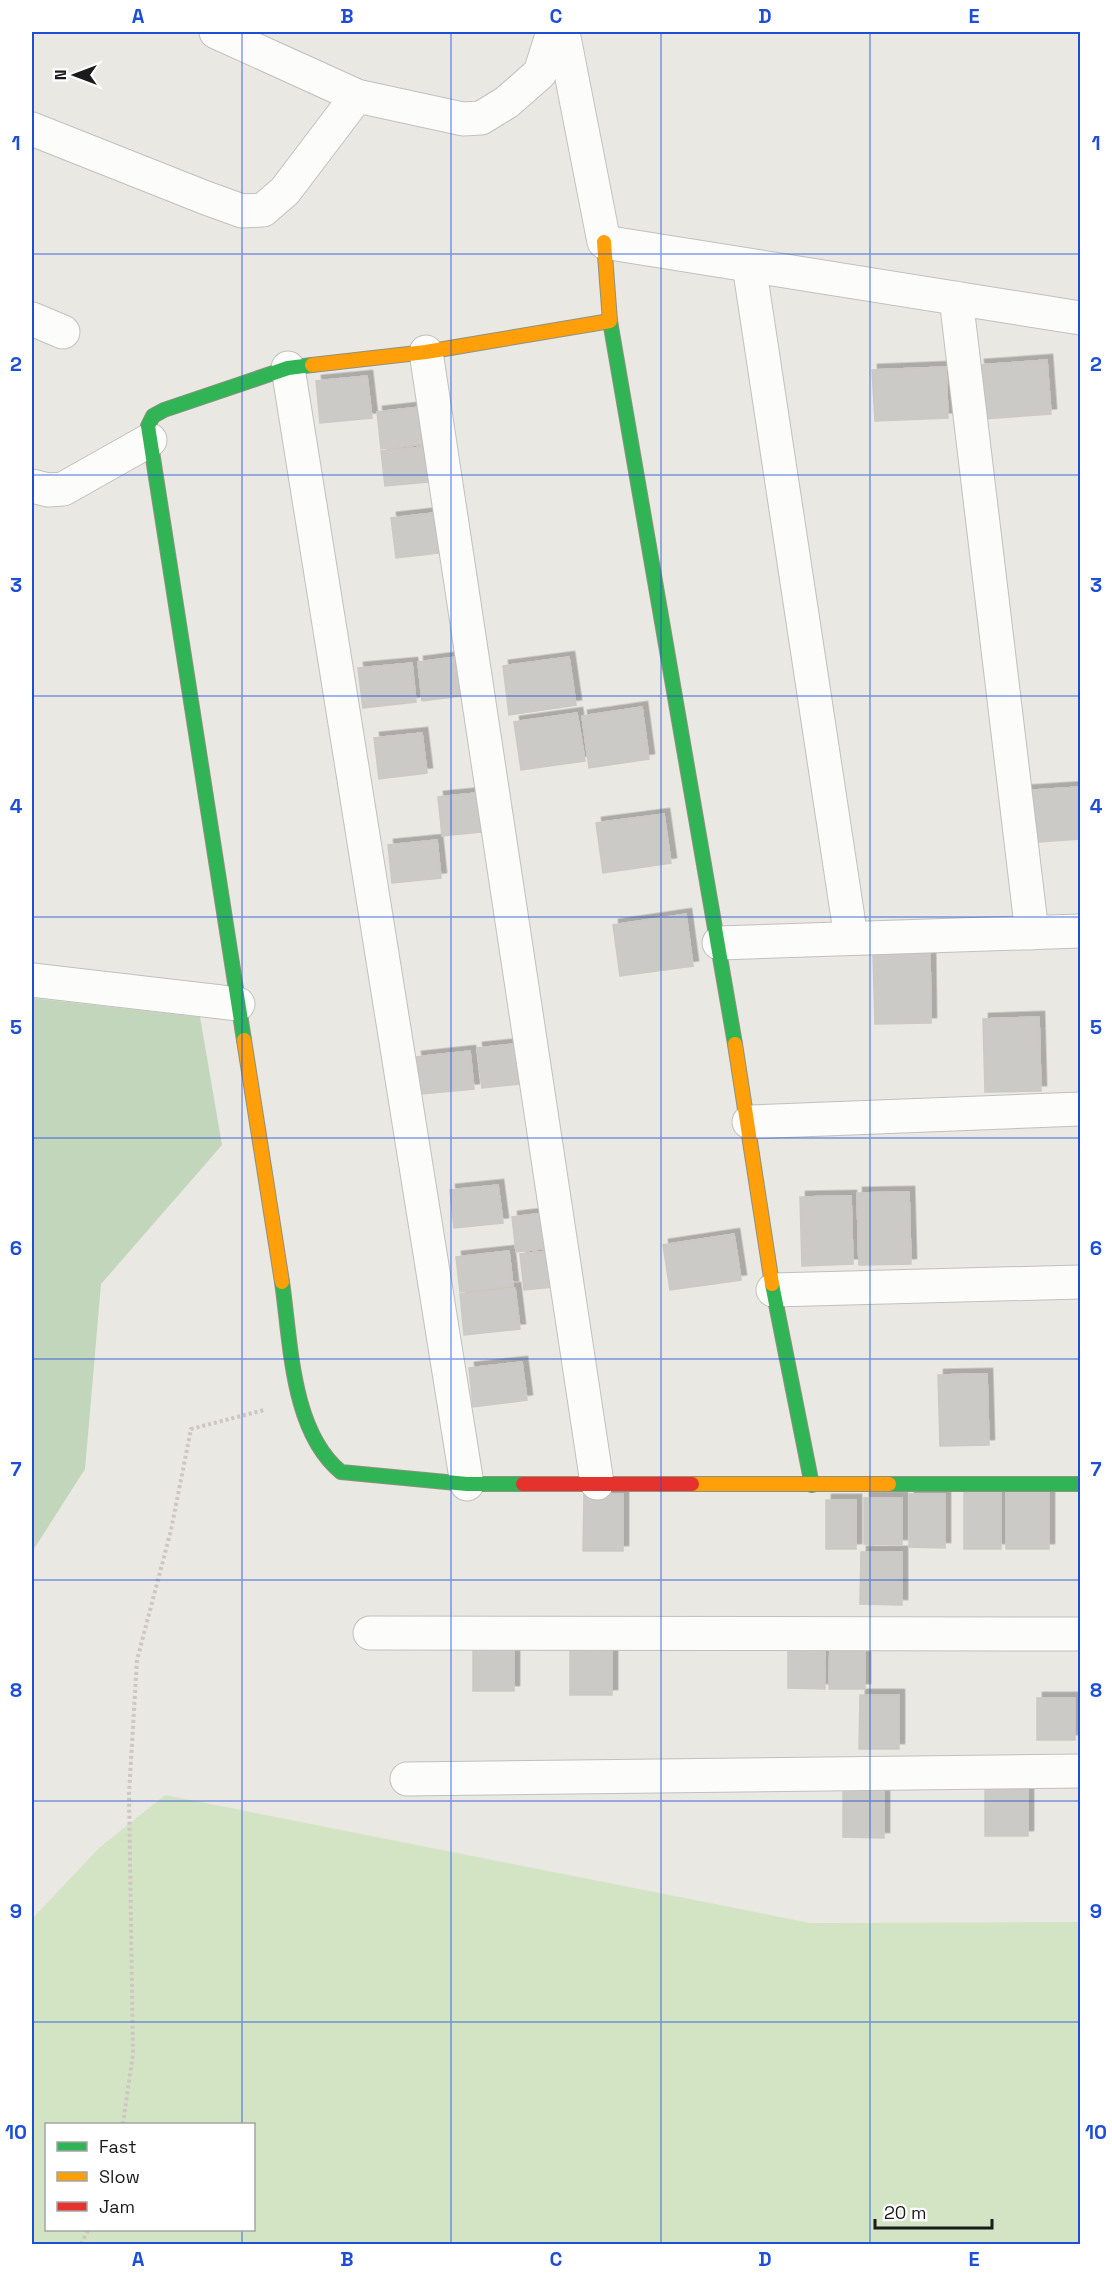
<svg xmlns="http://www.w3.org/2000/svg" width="1112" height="2276" font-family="'Space Grotesk',sans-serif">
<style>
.grass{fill:#d3e4c4;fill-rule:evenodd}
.forest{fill:#c2d6bb}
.building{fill:#cccac6;stroke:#ccc9c5;stroke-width:1.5;filter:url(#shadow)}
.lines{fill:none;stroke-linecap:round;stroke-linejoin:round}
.street-casing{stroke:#c0c0be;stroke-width:35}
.fast-casing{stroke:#8e917e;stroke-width:16}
.slow-casing{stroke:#8e917e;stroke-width:16}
.jam-casing{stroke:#8e917e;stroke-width:16}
.path{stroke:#cfc5c2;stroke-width:4;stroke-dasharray:3 3;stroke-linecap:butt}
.street{stroke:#fcfcfb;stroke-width:33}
.fast{stroke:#30b455;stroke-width:14}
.slow{stroke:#ff9f0a;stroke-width:14}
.jam{stroke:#e5322d;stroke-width:14}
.grid{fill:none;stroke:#1d4ed8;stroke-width:1.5;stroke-opacity:0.55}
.neatline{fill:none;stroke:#1d4ed8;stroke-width:2}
.grid-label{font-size:20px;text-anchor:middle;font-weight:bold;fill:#1d4ed8}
</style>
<defs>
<filter id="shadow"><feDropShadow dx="5.5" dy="-5.5" stdDeviation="0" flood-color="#0004"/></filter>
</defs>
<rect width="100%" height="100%" fill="#e9e8e3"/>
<path class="grass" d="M 165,1795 L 810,1923 L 1080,1922 L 1080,2244 L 32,2244 L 32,1919 L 99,1848 ZM 46,2124 L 254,2124 L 254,2230 L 46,2230 Z"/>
<path class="forest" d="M 32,998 L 200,1017 L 222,1145 L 101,1284 L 85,1469 L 32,1552 Z"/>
<path class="building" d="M 1047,360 L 1051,414 L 983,419 L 979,365 Z
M 946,367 L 948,418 L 875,421 L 872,370 Z
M 367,376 L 372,418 L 320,423 L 316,381 Z
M 429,406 L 434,443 L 381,449 L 377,412 Z
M 434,446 L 438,481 L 385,486 L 381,451 Z
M 442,512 L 447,552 L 396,558 L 391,518 Z
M 464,656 L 468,695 L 422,701 L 418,662 Z
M 569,657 L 576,705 L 509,715 L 503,666 Z
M 412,663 L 416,702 L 363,708 L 358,668 Z
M 642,707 L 649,759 L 589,768 L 582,716 Z
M 577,713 L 585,761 L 521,770 L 514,722 Z
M 422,733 L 427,773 L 379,779 L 374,738 Z
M 1080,787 L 1080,839 L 1024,843 L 1020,791 Z
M 486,792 L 490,831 L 442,836 L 438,797 Z
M 664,814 L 671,863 L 603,873 L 596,823 Z
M 437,840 L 441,878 L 392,883 L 388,845 Z
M 686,914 L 693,966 L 620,976 L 613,925 Z
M 930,952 L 931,1023 L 875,1024 L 873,953 Z
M 1039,1017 L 1041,1091 L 985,1092 L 983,1019 Z
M 524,1043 L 529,1083 L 482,1088 L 477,1048 Z
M 470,1051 L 474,1089 L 421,1094 L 416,1057 Z
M 498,1185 L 503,1223 L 454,1228 L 450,1190 Z
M 909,1192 L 911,1264 L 859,1265 L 857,1193 Z
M 851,1196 L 853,1264 L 802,1266 L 800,1197 Z
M 553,1212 L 557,1247 L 516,1252 L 512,1217 Z
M 734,1234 L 741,1280 L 670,1290 L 663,1245 Z
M 558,1250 L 562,1286 L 524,1290 L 520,1254 Z
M 509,1251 L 513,1286 L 460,1292 L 456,1257 Z
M 515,1288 L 520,1329 L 464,1335 L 460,1294 Z
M 522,1362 L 527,1400 L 473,1407 L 469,1368 Z
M 987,1374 L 989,1445 L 940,1446 L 938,1375 Z
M 1006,1491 L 1049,1491 L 1049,1549 L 1006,1549 Z
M 964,1492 L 1001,1492 L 1001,1549 L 964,1549 Z
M 584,1494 L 623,1494 L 623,1551 L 583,1551 Z
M 909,1494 L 945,1494 L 945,1548 L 909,1547 Z
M 864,1498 L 902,1498 L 902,1545 L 864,1544 Z
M 826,1500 L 856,1500 L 856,1549 L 826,1549 Z
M 861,1552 L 902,1552 L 902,1605 L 860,1604 Z
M 473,1640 L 514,1641 L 514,1691 L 473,1691 Z
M 830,1641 L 865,1641 L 865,1689 L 829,1689 Z
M 570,1642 L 612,1643 L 612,1695 L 570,1695 Z
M 788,1642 L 825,1642 L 825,1689 L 788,1688 Z
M 860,1695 L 899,1695 L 899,1749 L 859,1749 Z
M 1037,1698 L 1075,1698 L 1075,1740 L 1037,1740 Z
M 985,1779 L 1028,1780 L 1028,1836 L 985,1836 Z
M 843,1781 L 884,1781 L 884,1838 L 843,1837 Z"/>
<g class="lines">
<defs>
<path id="street" d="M 216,32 L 357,96
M 563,32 L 604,242 L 1080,318
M 32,129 L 206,198 L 242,211 L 263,210 L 285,191 L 357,96 L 463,119 L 481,118 L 507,102 L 540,73 L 553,32
M 749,265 L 851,938
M 956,298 L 1032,933
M 32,319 L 63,332
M 426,352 L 597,1483
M 288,368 L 467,1484
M 32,486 L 48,490 L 63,489 L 150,440
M 719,943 L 1080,931
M 32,980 L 238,1004
M 749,1122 L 1080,1109
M 773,1290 L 1080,1282
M 370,1633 L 1080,1634
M 407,1779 L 1080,1771"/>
<path id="fast" d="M 610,321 L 735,1044
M 244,1040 L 148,426 L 153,416 L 164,410 L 288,368 L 312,365
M 282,1282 C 291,1343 291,1431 341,1472 L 467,1484 L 523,1484
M 772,1284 L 812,1485
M 889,1484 L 1080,1484"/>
<path id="slow" d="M 312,365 L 426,352 L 610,321 L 604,242
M 244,1040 L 282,1282
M 735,1044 L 772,1284
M 692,1484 L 889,1484"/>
<path id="jam" d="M 523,1484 L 692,1484"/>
</defs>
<use href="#street" class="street-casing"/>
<use href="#fast" class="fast-casing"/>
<use href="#slow" class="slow-casing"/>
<use href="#jam" class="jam-casing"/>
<path class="path" d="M 123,2124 L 133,2054 L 129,1794 L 137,1660 L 171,1530 L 191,1429 L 264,1410
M 81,2244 L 88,2230"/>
<use href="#street" class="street"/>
<use href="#fast" class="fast"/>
<use href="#slow" class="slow"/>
<use href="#jam" class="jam"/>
</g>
<path class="grid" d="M 242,32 L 242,2124M 451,32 L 451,2244M 661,32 L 661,2244M 870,32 L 870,2244M 32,254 L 1080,254M 32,475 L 1080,475M 32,696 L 1080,696M 32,917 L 1080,917M 32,1138 L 1080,1138M 32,1359 L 1080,1359M 32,1580 L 1080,1580M 32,1801 L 1080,1801M 32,2022 L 1080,2022M 242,2230 L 242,2244"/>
<rect width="1112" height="2276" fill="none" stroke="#ffffff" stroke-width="66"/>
<rect x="45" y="2123" width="210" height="108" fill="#ffffff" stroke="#a4a4a4" stroke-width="1.5"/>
<rect x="57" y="2142" width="30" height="9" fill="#30b455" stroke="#a4a4a4" stroke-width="1.5"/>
<text x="99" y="2153" font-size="18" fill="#1b1b1b">Fast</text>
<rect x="57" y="2172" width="30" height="9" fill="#ff9f0a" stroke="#a4a4a4" stroke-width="1.5"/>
<text x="99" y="2183" font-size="18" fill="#1b1b1b">Slow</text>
<rect x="57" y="2202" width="30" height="9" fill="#e5322d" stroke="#a4a4a4" stroke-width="1.5"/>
<text x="99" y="2213" font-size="18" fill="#1b1b1b">Jam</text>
<g transform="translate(75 75) rotate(270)" stroke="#ffffff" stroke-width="4.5" paint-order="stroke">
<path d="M0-4.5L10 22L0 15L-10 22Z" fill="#1b1b1b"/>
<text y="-9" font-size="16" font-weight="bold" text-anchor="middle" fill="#1b1b1b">N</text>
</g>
<path d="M875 2219v9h117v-9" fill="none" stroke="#1b1b1b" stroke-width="3"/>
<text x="884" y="2219" font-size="18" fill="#1b1b1b" stroke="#ffffff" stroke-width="4.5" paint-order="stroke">20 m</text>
<rect x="33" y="33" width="1046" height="2210" class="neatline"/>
<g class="grid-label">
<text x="138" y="23">A</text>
<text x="347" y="23">B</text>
<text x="556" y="23">C</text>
<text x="765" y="23">D</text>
<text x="974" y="23">E</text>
<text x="16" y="150">1</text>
<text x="1096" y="150">1</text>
<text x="16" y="371">2</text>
<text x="1096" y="371">2</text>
<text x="16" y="592">3</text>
<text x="1096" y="592">3</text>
<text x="16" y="813">4</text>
<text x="1096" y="813">4</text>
<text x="16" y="1034">5</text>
<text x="1096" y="1034">5</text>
<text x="16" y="1255">6</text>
<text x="1096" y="1255">6</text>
<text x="16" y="1476">7</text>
<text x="1096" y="1476">7</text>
<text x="16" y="1697">8</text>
<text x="1096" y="1697">8</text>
<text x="16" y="1918">9</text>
<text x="1096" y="1918">9</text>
<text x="16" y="2139">10</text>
<text x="1096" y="2139">10</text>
<text x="138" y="2266">A</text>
<text x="347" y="2266">B</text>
<text x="556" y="2266">C</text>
<text x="765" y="2266">D</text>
<text x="974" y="2266">E</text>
</g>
</svg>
